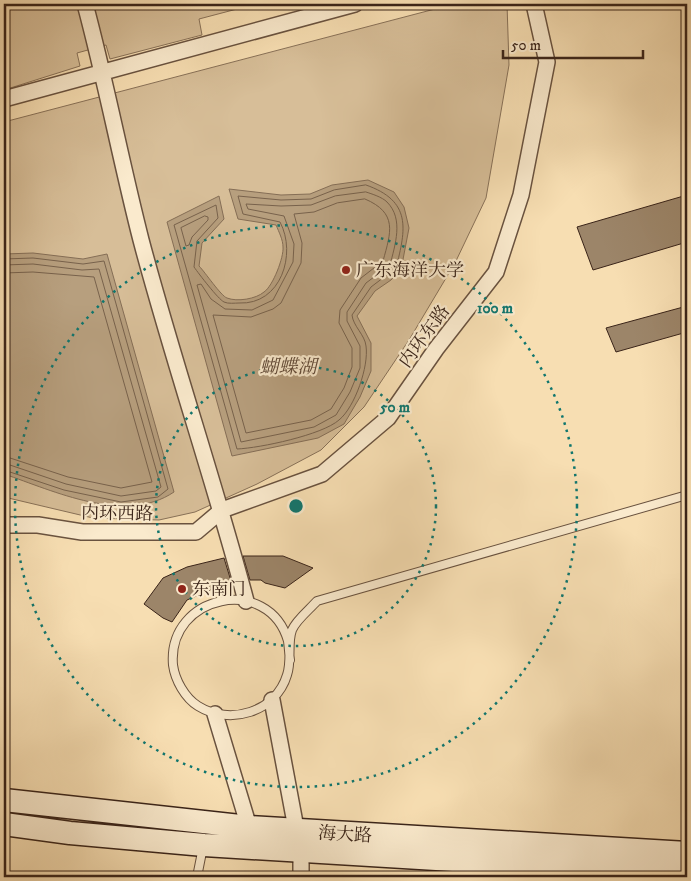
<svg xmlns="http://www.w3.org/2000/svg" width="691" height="881" font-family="'IM FELL DW Pica','Noto Serif SC',serif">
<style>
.green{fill:#d7be98;stroke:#887158}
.water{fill:#b79f7e;stroke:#856e56}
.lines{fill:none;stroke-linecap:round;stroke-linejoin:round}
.shore{stroke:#78624c;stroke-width:1}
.building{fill:#9c8569;stroke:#3a2419}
.lane-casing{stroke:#69523f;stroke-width:10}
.street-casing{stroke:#69523f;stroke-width:18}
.secondary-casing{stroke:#3a2419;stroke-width:25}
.lane{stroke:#faeacd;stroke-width:8}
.street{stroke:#faeacd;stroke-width:15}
.secondary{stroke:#faeacd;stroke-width:22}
.ring{fill:none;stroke:#0f766e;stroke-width:2.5;stroke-dasharray:2.5 5}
.poi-dot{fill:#8f2418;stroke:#faeacd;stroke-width:2}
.labels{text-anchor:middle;stroke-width:4.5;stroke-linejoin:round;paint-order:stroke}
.poi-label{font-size:18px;fill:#3a2419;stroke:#faeacd;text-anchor:start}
.street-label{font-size:18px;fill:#3a2419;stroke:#faeacd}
.water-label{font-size:19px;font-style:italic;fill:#604937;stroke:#faeacd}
.centre{fill:#0f766e;stroke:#faeacd;stroke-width:2.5}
.ring-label{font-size:15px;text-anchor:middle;font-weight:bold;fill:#0f766e;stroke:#faeacd;stroke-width:4.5;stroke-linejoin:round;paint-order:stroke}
</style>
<rect width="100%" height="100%" fill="#f7deb2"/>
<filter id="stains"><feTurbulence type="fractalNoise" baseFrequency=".004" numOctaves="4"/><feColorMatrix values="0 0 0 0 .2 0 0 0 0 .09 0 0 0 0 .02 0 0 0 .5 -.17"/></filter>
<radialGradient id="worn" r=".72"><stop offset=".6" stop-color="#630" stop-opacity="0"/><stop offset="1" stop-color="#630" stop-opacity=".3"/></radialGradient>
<path class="green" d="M 4,4 L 256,4 L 199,19 L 202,35 L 110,59 L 106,45 L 77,53 L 80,66 L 4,90 Z
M 454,4 L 507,4 L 509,65 L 486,198 L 455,263 L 409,340 L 364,407 L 321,450 L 257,484 L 195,512 L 159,520 L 93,518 L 4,497 L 4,122 Z"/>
<path class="water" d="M 368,180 L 394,192 L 404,207 L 409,228 L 401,270 L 391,280 L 375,291 L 357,316 L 371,343 L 371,371 L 360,397 L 344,424 L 318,438 L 232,456 L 167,222 L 219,196 L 224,219 L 202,243 L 199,266 C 205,272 221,296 227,298 C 237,302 256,299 264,292 C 273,286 284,257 283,247 C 283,240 279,232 276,225 L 238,219 L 229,189 L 281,195 L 310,194 L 332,185 Z
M 33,253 L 83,259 L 107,254 L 174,492 C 125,525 54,491 4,474 L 4,254 Z"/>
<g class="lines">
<path class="shore" d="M 366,185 C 412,201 406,229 396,268 L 371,287 L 352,315 C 353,326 365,335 366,346 C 369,366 355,407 339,420 C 322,435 260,448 237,449 L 174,225 L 216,205 L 218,218 L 197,241 L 194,267 C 199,274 218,299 224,302 C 228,304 235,303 239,303 C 281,305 297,254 280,222 L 243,214 L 238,196 L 281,200 L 311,199 L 334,190 Z
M 366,192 C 372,194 382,197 387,202 C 404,219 395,245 390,265 L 366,283 L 347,312 L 347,321 L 360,346 L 360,368 L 350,392 L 336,415 L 314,427 L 241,442 L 197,285 L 201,284 L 211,299 L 225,309 L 252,310 L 273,300 L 293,262 L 294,244 L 284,216 L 248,209 L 246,204 L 281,206 L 311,205 L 335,196 Z
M 365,199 C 398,213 391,232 383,261 L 361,278 L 340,310 L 339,323 L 352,348 L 352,367 L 344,388 L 331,409 L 311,420 L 246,433 L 213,315 L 251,317 L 273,309 L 281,303 L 301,263 L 302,243 L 294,214 L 314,212 L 337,203 Z
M 205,216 L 208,217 L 208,220 L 192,237 L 189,245 L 186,246 L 181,228 Z
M 4,259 L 33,258 L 83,264 L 104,261 L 168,489 L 158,497 L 121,502 L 64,490 L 4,470
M 4,265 L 33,264 L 82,270 L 99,269 L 161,487 L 156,491 L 121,496 L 66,484 L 4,463
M 4,273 L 33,272 L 94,277 L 152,482 L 121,488 L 68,477 L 4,456"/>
</g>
<path class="building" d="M 687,195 L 687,242 L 593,270 L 577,227 Z
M 687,306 L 687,332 L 616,352 L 606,328 Z
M 243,556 L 283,556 L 313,568 L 285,588 L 265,583 L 261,580 L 250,580 Z
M 224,558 L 231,581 L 187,600 L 172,622 L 163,618 L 144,604 L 163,578 L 187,567 Z"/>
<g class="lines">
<defs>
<path id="lane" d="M 290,660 C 289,654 289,647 288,641 C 269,574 167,594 173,665 C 175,680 185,698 198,706 C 230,726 276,712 287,675 C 292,661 287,643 292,630 C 296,620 310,609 317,601 L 687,495
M 197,877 L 203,847"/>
<path id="street" d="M 85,4 C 106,82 121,162 141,240 C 173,361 214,480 246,601
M 4,99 L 355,4
M 4,525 L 38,525 L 82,532 L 196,532 L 222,510 L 322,474 L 388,418 L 436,349 L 496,272 L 521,195 L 547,62 L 534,4
M 272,700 L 298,839
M 215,714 L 249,827 L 256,831
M 301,850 L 301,877"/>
<path id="secondary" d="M 4,800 L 249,827 L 687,853
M 4,824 L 70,833 L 204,845 L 687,874"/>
</defs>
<use href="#lane" class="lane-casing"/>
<use href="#street" class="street-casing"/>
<use href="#secondary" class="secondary-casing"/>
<use href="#lane" class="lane"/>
<use href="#street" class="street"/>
<use href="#secondary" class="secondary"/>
</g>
<g class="ring">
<circle cx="296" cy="506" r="140"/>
<circle cx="296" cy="506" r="281"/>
</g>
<g class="poi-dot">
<circle cx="346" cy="270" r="5"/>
<circle cx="182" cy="589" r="5"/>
</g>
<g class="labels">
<g class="poi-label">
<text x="356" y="276">广东海洋大学</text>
<text x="192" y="595">东南门</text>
</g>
<g class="street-label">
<text transform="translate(424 336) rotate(-54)" y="6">内环东路</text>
<text transform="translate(117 513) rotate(1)" y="6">内环西路</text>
<text transform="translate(345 834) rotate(3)" y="6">海大路</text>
</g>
<g class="water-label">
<text x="288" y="373">蝴蝶湖</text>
</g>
</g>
<circle cx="296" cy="506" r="8" class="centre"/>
<g class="ring-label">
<text x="495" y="313">100 m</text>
<text x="395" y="412">50 m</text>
</g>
<rect width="691" height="881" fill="none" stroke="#f7deb2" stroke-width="20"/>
<rect x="5" y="5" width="681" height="871" fill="none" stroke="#3a2419" stroke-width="2.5"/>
<rect x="10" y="10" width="671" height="861" fill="none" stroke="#3a2419"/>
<path d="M503 50v8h140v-8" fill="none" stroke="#3a2419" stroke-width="2.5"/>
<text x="511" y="50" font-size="15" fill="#3a2419" stroke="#faeacd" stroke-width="4" paint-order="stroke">50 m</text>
<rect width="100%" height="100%" filter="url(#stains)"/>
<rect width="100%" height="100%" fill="url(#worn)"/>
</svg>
